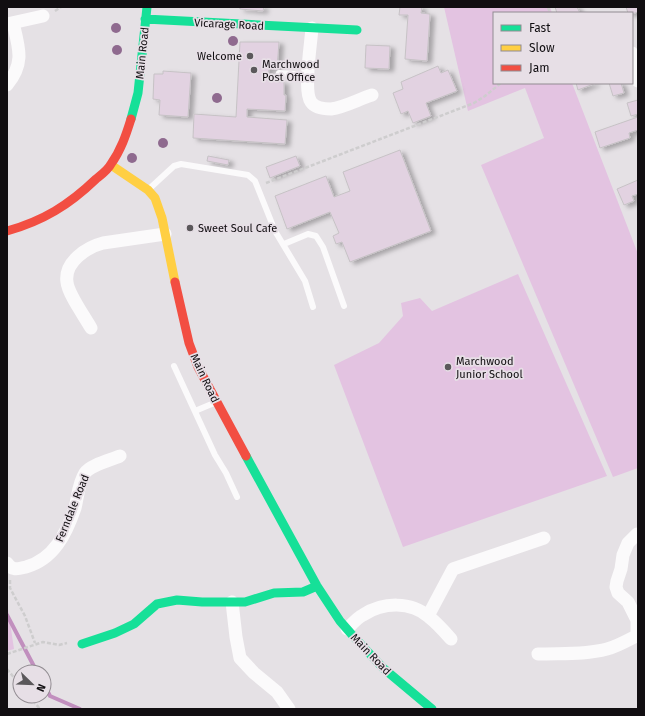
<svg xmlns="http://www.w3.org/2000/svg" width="645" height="716" font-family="'Fira Sans',sans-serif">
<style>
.green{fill:#e3c3e1}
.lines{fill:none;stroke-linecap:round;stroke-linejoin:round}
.stream{stroke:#c18fbe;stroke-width:4}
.building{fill:#e2d2e1;stroke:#c6c2c5;filter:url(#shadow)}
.path{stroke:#cecdce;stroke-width:2.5;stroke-dasharray:4 2;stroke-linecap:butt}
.lane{stroke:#fbfafb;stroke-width:6}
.street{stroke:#fbfafb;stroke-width:13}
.fast{stroke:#16e098;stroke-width:9}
.slow{stroke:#ffcf43;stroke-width:9}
.jam{stroke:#f24e42;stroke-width:9}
.tree{fill:#8f6a8f}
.poi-dot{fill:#5b585b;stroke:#e7dfe6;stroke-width:1.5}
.labels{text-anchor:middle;stroke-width:3.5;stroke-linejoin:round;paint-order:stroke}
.street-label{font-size:11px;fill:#110e11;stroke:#e7dfe6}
.poi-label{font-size:11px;fill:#110e11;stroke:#e7dfe6;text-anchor:start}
</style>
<defs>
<filter id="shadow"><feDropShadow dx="4.5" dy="2.5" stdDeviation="2" flood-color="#0004"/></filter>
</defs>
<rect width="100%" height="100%" fill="#e5e1e5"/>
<path class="green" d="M 444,7 L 550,7 L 552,13 L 494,13 L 494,83 L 572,83 L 638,254 L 638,468 L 613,477 L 481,165 L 544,138 L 525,88 L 468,111 Z
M 518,274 L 607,476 L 403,547 L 334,365 L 379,343 L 403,316 L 401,303 L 420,298 L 432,311 Z
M 7,602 L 14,649 L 7,651 Z"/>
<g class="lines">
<path class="stream" d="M 7,615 L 37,672
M 44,684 L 50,696 L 80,709"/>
</g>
<path class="building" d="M 240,7 L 264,7 L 263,11 L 240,9 Z
M 400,7 L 422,7 L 421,13 L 430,14 L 427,61 L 405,59 L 408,15 L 399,15 Z
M 555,7 L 577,7 L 580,13 L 557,13 Z
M 626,7 L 638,7 L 638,12 L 632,14 L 628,13 Z
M 240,42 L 279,42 L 277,69 L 269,68 L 268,81 L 284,82 L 284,95 L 286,95 L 285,111 L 247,109 L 247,117 L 287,120 L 285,144 L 193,138 L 194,114 L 236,117 Z
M 366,45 L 390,46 L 389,69 L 365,68 Z
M 438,66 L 441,73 L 448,70 L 457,91 L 426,103 L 431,116 L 413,123 L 408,111 L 401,114 L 393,93 L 403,89 L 401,82 Z
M 163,71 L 191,73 L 188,117 L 159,115 L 160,100 L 153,99 L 154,74 L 163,74 Z
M 576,83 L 596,83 L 578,90 Z
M 609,83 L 621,83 L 624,93 L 613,96 Z
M 638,100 L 638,114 L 631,116 L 627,103 Z
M 638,117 L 638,130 L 629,133 L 630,138 L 600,148 L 595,132 Z
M 400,150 L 431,231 L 350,262 L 342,242 L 336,244 L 333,236 L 339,233 L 330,212 L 287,229 L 275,196 L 326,176 L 334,197 L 350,191 L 343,172 Z
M 208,156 L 229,160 L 228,165 L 207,161 Z
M 296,156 L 300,166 L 270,178 L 266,167 Z
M 638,180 L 638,194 L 632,196 L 634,201 L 624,205 L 617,189 Z"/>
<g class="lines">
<path class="path" d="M 548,7 L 550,13
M 55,11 L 61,7
M 266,183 L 474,103 L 485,96 L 501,83
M 10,580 L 10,588 L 25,616 L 35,643
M 7,654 L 43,642 L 59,645 L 67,643
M 7,669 L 20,685
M 29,696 L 40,709"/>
<path class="lane" d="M 279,73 L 308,75
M 149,189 L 174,166 L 181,164 L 248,175 L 255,181 L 275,231 L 305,281 L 313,307
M 284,244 L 308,234 L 316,236 L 323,247 L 344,306
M 174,366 L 215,455 L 226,473 L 237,497
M 195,411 L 214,403"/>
<path class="street" d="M 7,24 L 43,16
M 312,28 C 311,43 303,91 311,102 C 315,108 324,109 331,109 C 345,107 359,99 372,95
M 632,53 L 638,81
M 7,85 C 25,63 19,48 13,23
M 91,328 C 85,317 68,294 67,282 C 64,262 87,247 103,243 L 165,234
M 637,534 L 628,543 L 623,555 L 621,569 L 617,581 L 616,587 L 618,593 L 628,602 L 637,620 L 637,635
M 7,563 C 12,571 18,569 26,567 C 54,559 66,534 75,508 C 78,497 78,484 85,473 C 90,465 111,460 120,456
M 232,602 L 236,637 L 240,658 L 254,673 L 277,692 L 289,709
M 428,616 L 453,569 L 544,538
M 347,629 C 352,624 357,618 363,615 C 383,602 411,601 429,617 C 437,623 444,631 451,639
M 538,654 C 561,653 585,655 607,649 C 618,646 628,640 638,635"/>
<path class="fast" d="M 145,19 L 357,30
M 131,119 L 138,93 L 147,7
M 246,456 L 317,586 L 340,621 L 354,637 L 383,668 L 432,709
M 82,644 L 115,633 L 134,624 L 157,604 L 177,600 L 202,602 L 245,602 L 274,593 L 303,592 L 317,586"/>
<path class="slow" d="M 111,165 L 148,190 L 155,198 L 162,218 L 175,282"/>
<path class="jam" d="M 7,231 C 43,221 69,205 96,179 C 101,175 108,170 111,164 C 121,150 126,135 131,119
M 175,282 L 189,343 L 198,367 L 246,456"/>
</g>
<g class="tree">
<circle cx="116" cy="28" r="5"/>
<circle cx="233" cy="41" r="5"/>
<circle cx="117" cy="50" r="5"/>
<circle cx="217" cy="98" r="5"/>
<circle cx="163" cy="143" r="5"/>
<circle cx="132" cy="158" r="5"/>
</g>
<g class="poi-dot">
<circle cx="250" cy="56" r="4"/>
<circle cx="254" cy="70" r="4"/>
<circle cx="190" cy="228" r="4"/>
<circle cx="448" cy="367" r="4"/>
</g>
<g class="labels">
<g class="street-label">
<text transform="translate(229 24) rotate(3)" y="4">Vicarage Road</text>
<text transform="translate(142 53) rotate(-84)" y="4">Main Road</text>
<text transform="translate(205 378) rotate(65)" y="4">Main Road</text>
<text transform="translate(72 508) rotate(-68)" y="4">Ferndale Road</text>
<text transform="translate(371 654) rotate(46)" y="4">Main Road</text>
</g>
<g class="poi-label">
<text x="242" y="60" text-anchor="end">Welcome</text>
<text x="262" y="68">Marchwood<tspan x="262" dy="13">Post Office</tspan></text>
<text x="198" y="232">Sweet Soul Cafe</text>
<text x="456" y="365">Marchwood<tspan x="456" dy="13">Junior School</tspan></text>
</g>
</g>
<rect width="645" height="716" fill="none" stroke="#110e11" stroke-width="16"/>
<rect x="493" y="12" width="140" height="72" fill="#e7dfe6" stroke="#918b91"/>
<rect x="501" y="25" width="20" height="6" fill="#16e098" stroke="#918b91"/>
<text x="529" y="32" font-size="12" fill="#110e11">Fast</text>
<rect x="501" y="45" width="20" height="6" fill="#ffcf43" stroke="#918b91"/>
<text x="529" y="52" font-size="12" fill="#110e11">Slow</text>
<rect x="501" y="65" width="20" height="6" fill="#f24e42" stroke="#918b91"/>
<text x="529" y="72" font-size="12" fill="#110e11">Jam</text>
<g transform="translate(32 684) rotate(113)"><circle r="19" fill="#e7dfe6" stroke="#918b91"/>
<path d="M0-3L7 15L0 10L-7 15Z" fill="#5b585b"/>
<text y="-6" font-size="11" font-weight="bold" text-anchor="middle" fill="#110e11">N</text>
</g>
</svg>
